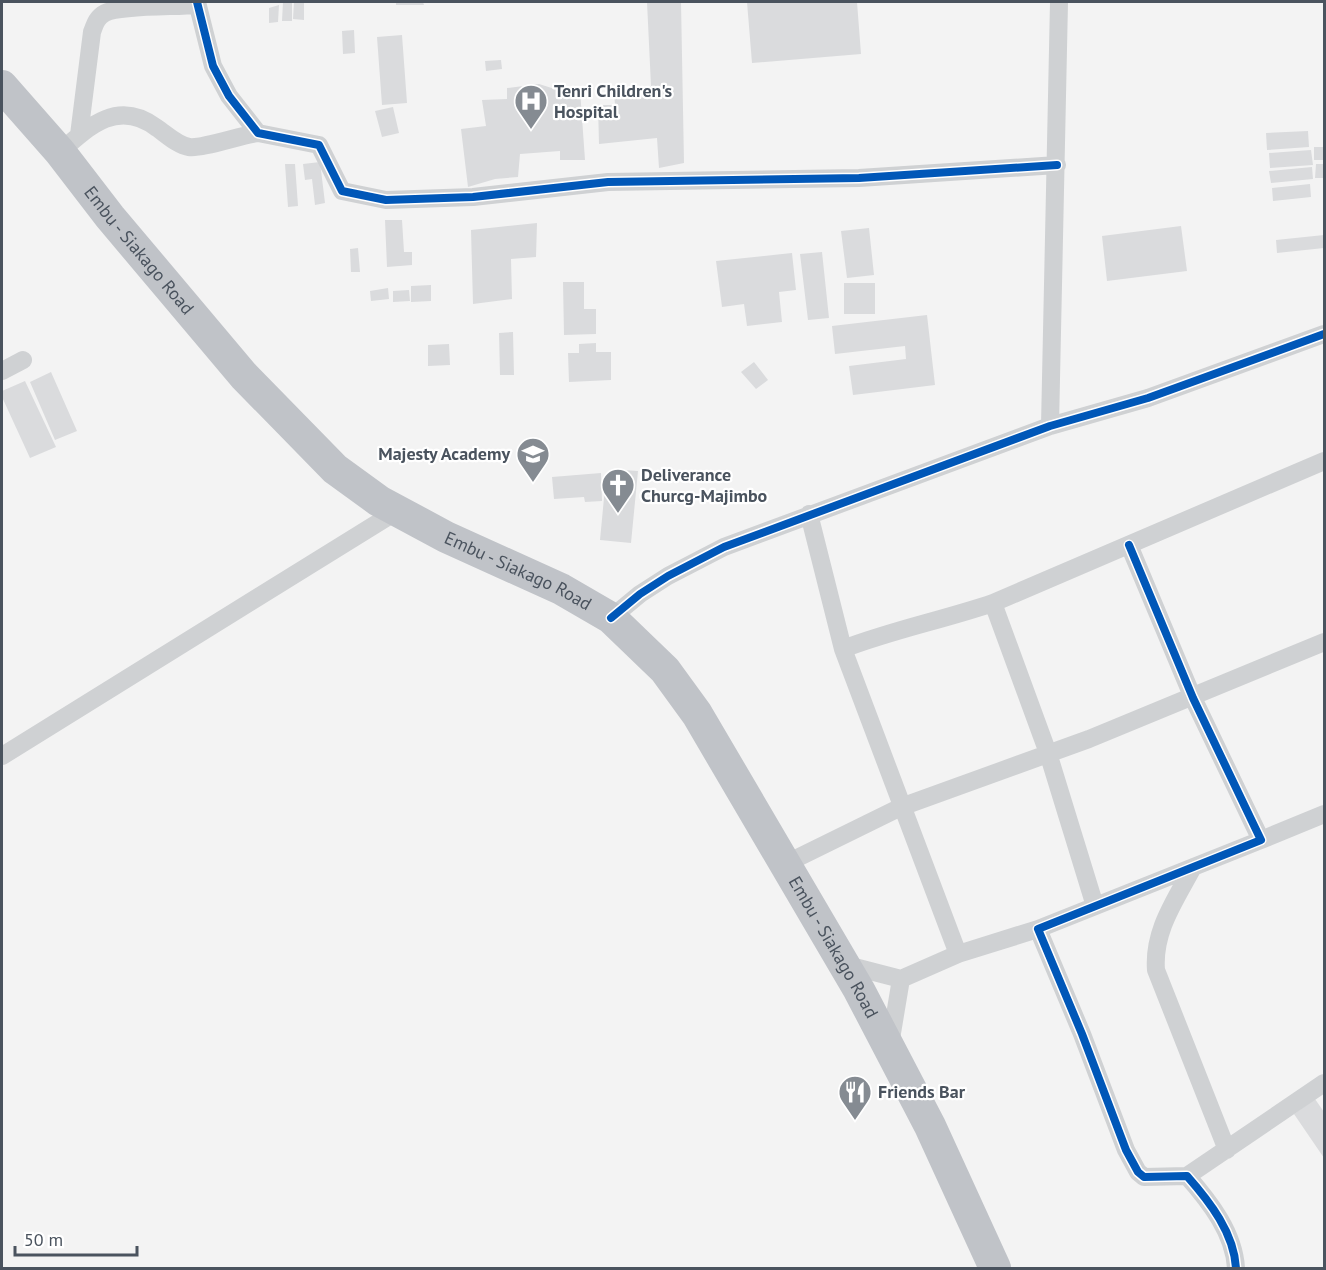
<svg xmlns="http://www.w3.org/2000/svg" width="1326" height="1270" font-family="'PT Sans',sans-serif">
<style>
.building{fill:#dadbdd}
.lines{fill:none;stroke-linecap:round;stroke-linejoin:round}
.street{stroke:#cfd1d3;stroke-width:18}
.highway{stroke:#c0c3c8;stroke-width:32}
.cycleway-casing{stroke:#fff;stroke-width:11}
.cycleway{stroke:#0057b8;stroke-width:8}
.labels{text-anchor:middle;stroke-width:4.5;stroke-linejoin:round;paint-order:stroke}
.poi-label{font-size:18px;font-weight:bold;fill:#4a535e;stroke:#fff;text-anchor:start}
.street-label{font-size:18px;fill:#4a535e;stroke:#fff}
</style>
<rect width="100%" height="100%" fill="#f3f3f3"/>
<path class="building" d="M 283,2 L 292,2 L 292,21 L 282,21 Z
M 294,2 L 304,2 L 304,20 L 293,19 Z
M 396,2 L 423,2 L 424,5 L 396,5 Z
M 647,2 L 681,2 L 684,163 L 659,168 L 657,138 L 599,144 L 598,105 L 615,105 L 614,92 L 651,86 Z
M 747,2 L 857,2 L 861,54 L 752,63 Z
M 279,5 L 278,22 L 269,23 L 269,8 Z
M 354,30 L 355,53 L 343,54 L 342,31 Z
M 402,35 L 407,103 L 382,105 L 377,37 Z
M 501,60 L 502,69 L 486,71 L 485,61 Z
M 539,84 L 561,91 L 580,90 L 585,160 L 560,160 L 560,151 L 520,154 L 518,177 L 495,179 L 468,187 L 461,129 L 486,126 L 482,100 L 507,99 L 507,88 Z
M 393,107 L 399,133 L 382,137 L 375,111 Z
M 1308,131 L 1309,147 L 1267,150 L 1266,133 Z
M 1314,147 L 1324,147 L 1324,160 L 1314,160 Z
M 1311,150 L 1313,165 L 1270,168 L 1269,153 Z
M 320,162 L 325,203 L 315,205 L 312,179 L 305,180 L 303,164 Z
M 285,164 L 295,164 L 298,206 L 288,207 Z
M 1316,164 L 1324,164 L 1324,178 L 1315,178 Z
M 1312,167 L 1313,179 L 1271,183 L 1269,171 Z
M 1310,184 L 1311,197 L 1273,201 L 1272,188 Z
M 385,220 L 402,220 L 404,252 L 412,252 L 412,265 L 387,267 Z
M 537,223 L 536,257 L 511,259 L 512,299 L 473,304 L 471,230 Z
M 1181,226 L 1187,271 L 1107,281 L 1102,236 Z
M 869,228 L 874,275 L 847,278 L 841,231 Z
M 1324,235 L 1324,248 L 1277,253 L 1276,240 Z
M 358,248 L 360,272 L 351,272 L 350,249 Z
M 822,252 L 829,318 L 808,320 L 800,254 Z
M 792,253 L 796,290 L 779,292 L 782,322 L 747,326 L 744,304 L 722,307 L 716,261 Z
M 563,282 L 584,282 L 584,309 L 596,309 L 596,334 L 564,335 Z
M 844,283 L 875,283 L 875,314 L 844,314 Z
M 431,285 L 431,301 L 411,302 L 411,286 Z
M 388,288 L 389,299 L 371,301 L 370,291 Z
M 409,290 L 410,301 L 393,302 L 393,291 Z
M 927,315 L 935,385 L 853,395 L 849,366 L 906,359 L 905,346 L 835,354 L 832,326 Z
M 513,332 L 514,375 L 500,375 L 499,333 Z
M 596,343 L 596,352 L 611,352 L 611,380 L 569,382 L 568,353 L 579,353 L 579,344 Z
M 449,344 L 450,365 L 428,366 L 428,345 Z
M 754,362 L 768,380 L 756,389 L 741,372 Z
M 51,372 L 77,431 L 55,440 L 30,382 Z
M 25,381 L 56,447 L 30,458 L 2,397 L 2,391 Z
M 623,470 L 638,471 L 631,543 L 600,540 L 606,477 L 622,479 Z
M 601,473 L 602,501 L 585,502 L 584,497 L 554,499 L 552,477 Z
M 1315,1099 L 1324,1112 L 1324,1158 L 1294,1114 Z"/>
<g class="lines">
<path class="street" d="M 197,2 L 213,66 L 229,96 L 258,133 L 319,145 L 342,191 L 386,200 L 473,197 L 608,182 L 859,178 L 1057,165
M 79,135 L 92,32 C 95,24 97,17 105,13 C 121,5 176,7 196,5
M 60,152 C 90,125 119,99 157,128 C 166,134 177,145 189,147 C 202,149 241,135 258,133
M 2,371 L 23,360
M 1050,426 L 1059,2
M 809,514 L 843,649 L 958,954 L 1038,929
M 1129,545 L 1193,698 L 1261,840 L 1038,929 L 1082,1034 L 1126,1150 L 1138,1172 L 1144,1177 L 1187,1176 C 1210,1202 1234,1233 1236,1268
M 993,603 L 1048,753 L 1095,906
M 611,618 L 640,594 L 668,576 L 724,547 L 1050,426 L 1148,398 L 1324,334
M 843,649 C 892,630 943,620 993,603 L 1324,461
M 2,756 L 397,511
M 1261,840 L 1324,814
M 785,864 L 901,807 L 1089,739 L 1324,642
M 1193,867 C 1175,901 1153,931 1156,970 L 1227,1150
M 843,964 L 901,979 L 958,954
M 890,1045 L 901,979
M 1187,1176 L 1324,1083"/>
<path class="highway" id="s1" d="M 2,86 L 60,152 L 110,217 L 244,376 L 335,469 L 379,501 L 446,537 L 561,589 L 611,618 L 665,670 L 697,714 L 859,990 L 930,1126 L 995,1268"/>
<defs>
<path id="cycleway" d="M 197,2 L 213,66 L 229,96 L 258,133 L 319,145 L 342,191 L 386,200 L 473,197 L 608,182 L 859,178 L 1057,165
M 1129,545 L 1193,698 L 1261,840 L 1038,929 L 1082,1034 L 1126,1150 L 1138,1172 L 1144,1177 L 1187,1176 C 1210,1202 1234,1233 1236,1268
M 611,618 L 640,594 L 668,576 L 724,547 L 1050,426 L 1148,398 L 1324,334"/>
</defs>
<use href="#cycleway" class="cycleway-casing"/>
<use href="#cycleway" class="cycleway"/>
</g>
<defs>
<symbol id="hospital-pin" viewBox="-11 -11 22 30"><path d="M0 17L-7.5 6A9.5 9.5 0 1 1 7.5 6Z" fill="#858b92" stroke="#fff"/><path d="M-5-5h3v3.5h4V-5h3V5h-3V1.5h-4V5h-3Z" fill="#fff"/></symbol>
<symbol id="school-pin" viewBox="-11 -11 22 30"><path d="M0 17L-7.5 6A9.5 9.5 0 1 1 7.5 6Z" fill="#858b92" stroke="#fff"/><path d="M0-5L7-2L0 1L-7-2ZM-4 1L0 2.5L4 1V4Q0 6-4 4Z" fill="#fff"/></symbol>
<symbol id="church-pin" viewBox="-11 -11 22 30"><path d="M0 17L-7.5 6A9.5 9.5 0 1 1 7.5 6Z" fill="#858b92" stroke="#fff"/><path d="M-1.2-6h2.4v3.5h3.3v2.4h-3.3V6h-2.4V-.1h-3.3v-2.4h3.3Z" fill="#fff"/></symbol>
<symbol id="restaurant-pin" viewBox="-11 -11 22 30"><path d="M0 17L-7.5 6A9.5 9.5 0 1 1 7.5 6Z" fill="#858b92" stroke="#fff"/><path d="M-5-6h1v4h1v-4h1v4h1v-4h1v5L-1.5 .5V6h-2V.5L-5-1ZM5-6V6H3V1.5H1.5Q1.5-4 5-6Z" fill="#fff"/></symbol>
</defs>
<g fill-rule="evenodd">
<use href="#hospital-pin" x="512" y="82" width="38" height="52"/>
<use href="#school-pin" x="514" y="435" width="38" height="52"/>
<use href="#church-pin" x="599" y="466" width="38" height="52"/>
<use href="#restaurant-pin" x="836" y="1073" width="38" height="52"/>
</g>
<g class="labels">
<g class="poi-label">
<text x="554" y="97">Tenri Children's<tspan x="554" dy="21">Hospital</tspan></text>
<text x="510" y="460" text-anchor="end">Majesty Academy</text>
<text x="641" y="481">Deliverance<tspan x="641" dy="21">Churcg-Majimbo</tspan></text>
<text x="878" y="1098">Friends Bar</text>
</g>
<g class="street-label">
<text dy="6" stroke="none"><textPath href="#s1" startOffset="214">Embu - Siakago Road</textPath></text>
<text dy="6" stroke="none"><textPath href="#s1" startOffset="718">Embu - Siakago Road</textPath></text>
<text dy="6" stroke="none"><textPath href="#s1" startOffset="1222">Embu - Siakago Road</textPath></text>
</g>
</g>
<rect width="1326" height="1270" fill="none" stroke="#4a535e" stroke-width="6"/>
<path d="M15 1246v9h122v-9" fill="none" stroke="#4a535e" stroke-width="3"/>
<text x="24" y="1246" font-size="18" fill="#4a535e" stroke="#ffffff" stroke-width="4.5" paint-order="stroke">50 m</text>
</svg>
